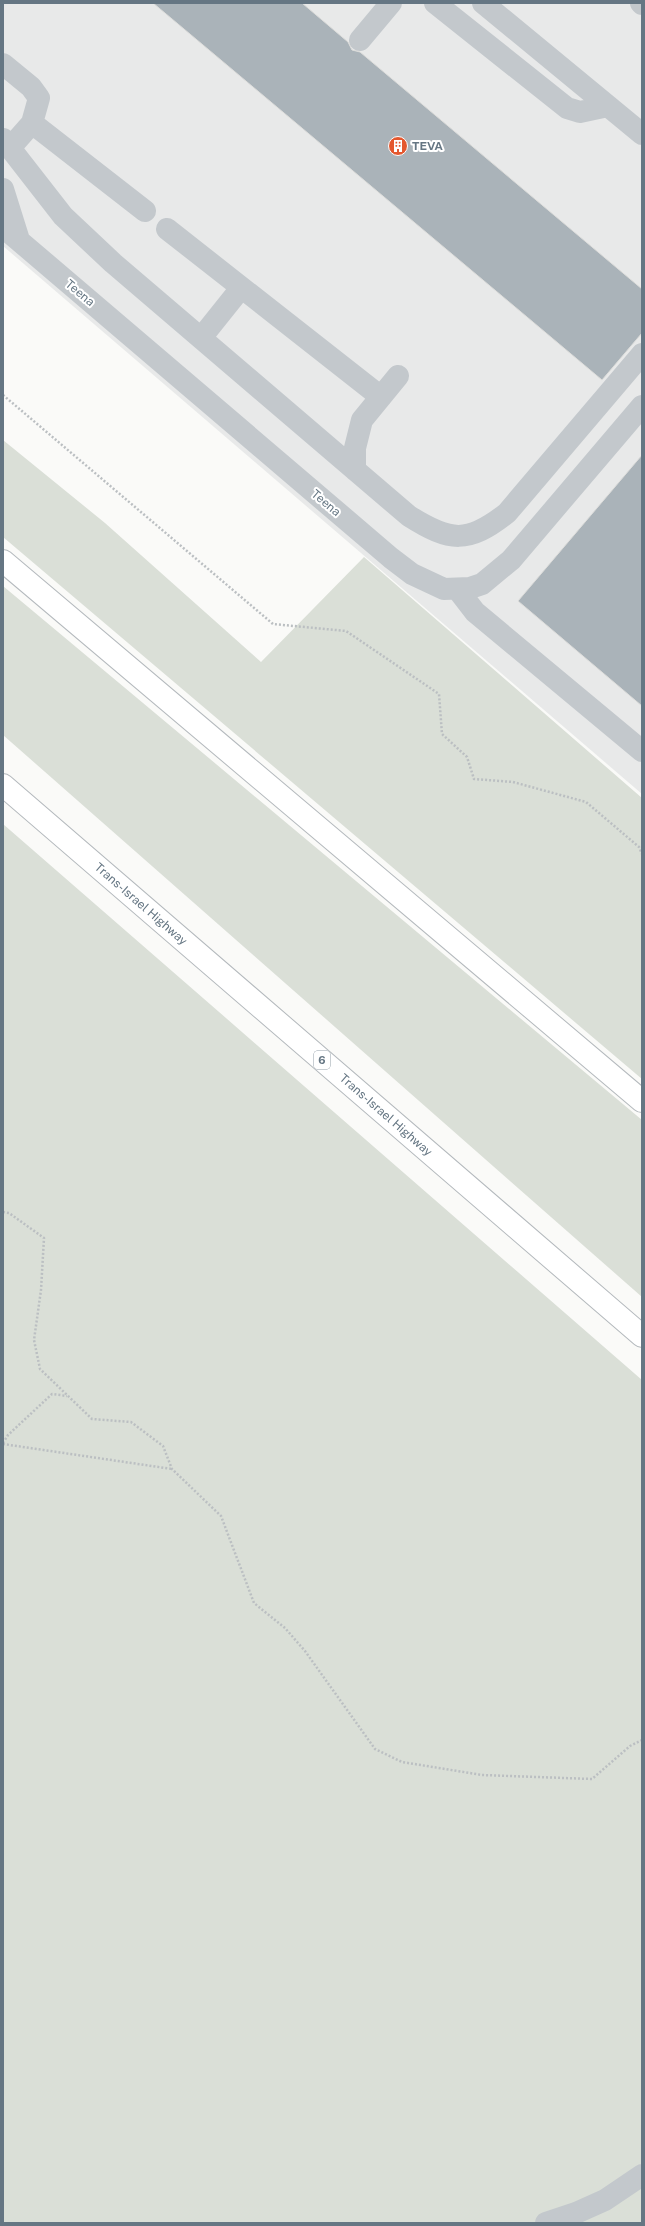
<svg xmlns="http://www.w3.org/2000/svg" width="645" height="2226" font-family="'Public Sans',sans-serif">
<style>
.built{fill:#e8e9e9}
.green{fill:#dadfd7}
.building{fill:#aab3b9;stroke:#dcdcda}
.lines{fill:none;stroke-linecap:round;stroke-linejoin:round}
.highway-casing{stroke:#b4b9bd;stroke-width:24}
.path{stroke:#bbbfc2;stroke-width:2.5;stroke-dasharray:2 2;stroke-linecap:butt}
.minor{stroke:#c3c8cc;stroke-width:22}
.highway{stroke:#fff;stroke-width:22}
.labels{text-anchor:middle;stroke-width:4;stroke-linejoin:round;paint-order:stroke}
.shield{fill:#fff;stroke:#939fa8;stroke-width:1}
.shield-label{font-size:11px;font-weight:bold;fill:#657683}
.poi-label{font-size:12px;font-weight:bold;fill:#657683;stroke:#fff;text-anchor:start}
.street-label{font-size:12px;fill:#657683;stroke:#fff}
</style>
<rect width="100%" height="100%" fill="#fafaf8"/>
<path class="built" d="M 3,3 L 642,3 L 642,794 L 3,246 Z"/>
<path class="green" d="M 3,440 L 105,523 L 261,662 L 364,557 L 642,798 L 642,1079 L 3,537 Z
M 3,586 L 642,1120 L 642,1297 L 3,735 Z
M 3,824 L 642,1380 L 642,2223 L 3,2223 Z"/>
<path class="building" d="M 153,3 L 302,3 L 348,42 L 352,50 L 360,52 L 642,289 L 642,333 L 602,380 Z
M 642,455 L 642,706 L 518,601 Z"/>
<g class="lines">
<defs>
<path id="highway" d="M 3,561 L 642,1101
M 3,785 L 642,1336"/>
</defs>
<use href="#highway" class="highway-casing"/>
<path class="path" d="M 3,395 L 273,624 L 346,631 L 439,694 L 442,734 L 467,757 L 474,779 L 513,782 L 586,802 L 639,847 L 642,854
M 3,1212 L 9,1213 L 44,1238 L 41,1290 L 34,1340 L 40,1369 L 92,1419 L 131,1422 L 163,1446 L 172,1469 L 221,1516 L 254,1603 L 285,1628 L 305,1651 L 375,1749 L 402,1762 L 482,1775 L 592,1779 L 630,1746 L 642,1740
M 3,1443 L 8,1435 L 52,1394 L 67,1396
M 3,1444 L 172,1469"/>
<path class="minor" d="M 435,3 L 567,108 L 580,112 L 608,106
M 483,3 L 642,134
M 641,3 L 642,4
M 360,40 L 391,3
M 3,64 L 31,87 L 39,98 L 32,123
M 3,139 L 63,216 L 113,263 L 409,516 C 450,542 468,544 507,513 L 642,354
M 10,148 L 32,123 L 145,211
M 3,189 L 19,240
M 3,227 L 391,558 L 412,574 L 444,589 L 470,588 L 482,584 L 511,560 L 642,406
M 167,229 L 381,397
M 201,338 L 241,288
M 355,470 L 355,448 L 362,420 L 398,376
M 458,590 L 475,612 L 642,751
M 546,2223 L 576,2213 L 605,2200 L 642,2175"/>
<use href="#highway" class="highway"/>
</g>
<defs>
<symbol id="building-disc" viewBox="-11 -11 22 22"><circle r="9.5" fill="#e4572e" stroke="#fff"/><path d="M-4-6H4V6H1V3H-1V6H-4ZM-2.5-4.3h1.7v1.8h-1.7ZM.8-4.3h1.7v1.8H.8ZM-2.5-1h1.7V.8h-1.7ZM.8-1h1.7V.8H.8Z" fill="#fff"/></symbol>
</defs>
<g fill-rule="evenodd">
<use href="#building-disc" x="387" y="135" width="22" height="22"/>
</g>
<g class="labels">
<rect class="shield" x="314" y="1051" width="16" height="18" rx="3"/>
<g class="shield-label">
<text x="322" y="1064">6</text>
</g>
<g class="poi-label">
<text x="412" y="150">TEVA</text>
</g>
<g class="street-label">
<text transform="translate(80 293) rotate(40)" y="4">Teena</text>
<text transform="translate(326 503) rotate(40)" y="4">Teena</text>
<text transform="translate(141 904) rotate(41)" y="4">Trans-Israel Highway</text>
<text transform="translate(386 1115) rotate(41)" y="4">Trans-Israel Highway</text>
</g>
</g>
<rect width="645" height="2226" fill="none" stroke="#657683" stroke-width="8"/>
</svg>
